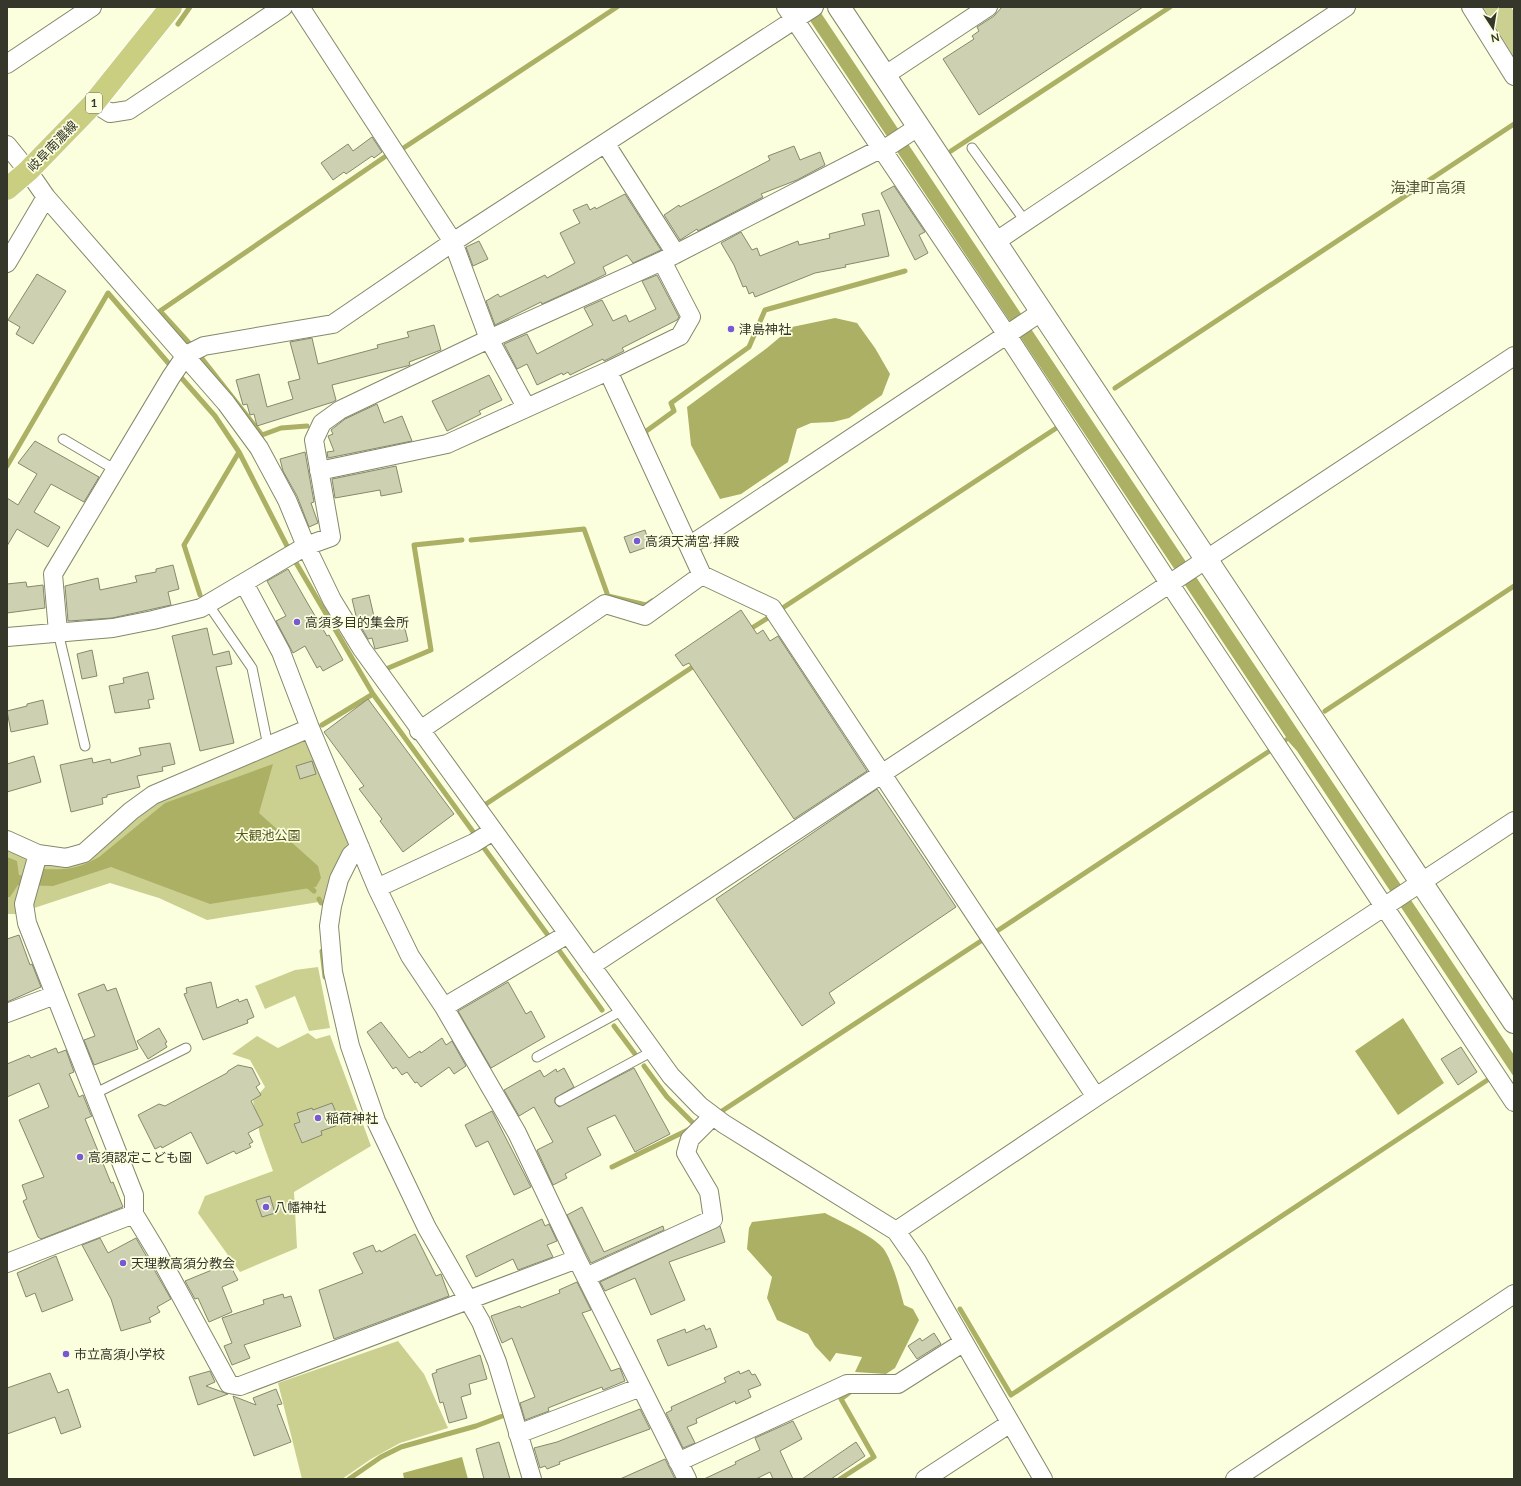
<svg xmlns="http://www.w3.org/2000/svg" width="1521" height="1486" font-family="Lato,'Noto Sans JP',sans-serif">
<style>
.green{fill:#cbd090}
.water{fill:#abb064}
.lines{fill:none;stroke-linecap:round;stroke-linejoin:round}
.stream{stroke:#abb064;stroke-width:5}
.building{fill:#ced1b1;stroke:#86896b}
.service-casing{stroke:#85886b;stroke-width:11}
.minor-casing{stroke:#85886b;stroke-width:20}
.tertiary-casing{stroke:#85886b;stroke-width:24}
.primary-casing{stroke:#fff;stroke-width:24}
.service{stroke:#fff;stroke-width:9}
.minor{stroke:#fff;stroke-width:18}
.tertiary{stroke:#fff;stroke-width:22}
.primary{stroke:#cace80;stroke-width:22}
.poi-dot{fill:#7959d3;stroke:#fbffde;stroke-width:1.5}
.labels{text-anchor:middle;stroke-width:3.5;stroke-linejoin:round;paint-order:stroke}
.shield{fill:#fbffde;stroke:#717361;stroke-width:1}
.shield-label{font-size:12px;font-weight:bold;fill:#36372b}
.street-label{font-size:13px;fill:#36372b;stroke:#fbffde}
.poi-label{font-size:13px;fill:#36372b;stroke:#fbffde;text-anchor:start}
.park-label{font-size:13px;fill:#55571f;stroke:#fbffde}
.quarter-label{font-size:15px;fill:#56593d;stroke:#fbffde}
</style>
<rect width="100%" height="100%" fill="#fbffde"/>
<path class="green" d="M 1483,7 L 1511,7 L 1514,12 L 1514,57 Z
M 309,739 L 351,842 L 325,901 L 207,920 L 159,898 L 110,883 L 16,914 L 7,914 L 7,846 L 95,853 L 160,800 Z
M 318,967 L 330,1028 L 309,1031 L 295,996 L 265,1009 L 255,986 L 295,970 Z
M 308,1033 L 316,1039 L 330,1035 L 371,1146 L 294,1192 L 297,1248 L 240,1272 L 198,1213 L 205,1196 L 273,1171 L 260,1135 L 253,1101 L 265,1087 L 250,1060 L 232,1054 L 257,1036 L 278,1048 Z
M 398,1341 L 424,1374 L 448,1428 L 400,1443 L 371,1459 L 342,1479 L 302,1479 L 278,1383 Z"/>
<path class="water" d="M 801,7 L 817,7 L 1514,1055 L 1514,1077 L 1297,751 L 1288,741 L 1285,743 L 1283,740 L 1286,737 Z
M 835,318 L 857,323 L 875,348 L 890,374 L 882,395 L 849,418 L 833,422 L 811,423 L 797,429 L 788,462 L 741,494 L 720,499 L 691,445 L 687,407 L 767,348 L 792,327 Z
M 273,764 L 259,813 L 318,866 L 321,878 L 316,887 L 210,904 L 111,867 L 53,886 L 18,885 L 10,897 L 7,897 L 7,857 L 17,861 L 19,875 L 39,878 L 43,869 C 67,870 78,869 99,857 L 165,803 Z
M 1403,1018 L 1444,1083 L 1398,1115 L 1355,1051 Z
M 825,1213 C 841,1222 870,1234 882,1247 C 892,1258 900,1290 904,1305 L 913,1309 L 919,1320 L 895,1368 L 886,1374 L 855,1372 L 862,1357 L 836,1353 L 830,1362 L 815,1346 L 808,1334 L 777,1320 L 767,1298 L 772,1277 L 747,1249 L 749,1228 L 752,1222 Z
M 462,1457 L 468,1479 L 404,1479 L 403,1473 Z"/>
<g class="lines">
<path class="stream" d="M 178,24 L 190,7
M 402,149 L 617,7
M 951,151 L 1170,7
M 190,344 L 160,311 L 386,156
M 200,356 L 262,435 L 281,428 L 307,426
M 178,374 L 215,416 L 239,452 L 287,546
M 1115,388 L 1514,124
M 647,437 L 645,432 L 674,411 L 671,403 L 749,347 L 765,310 L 905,271
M 7,466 L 108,293 L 170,365
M 471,540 L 584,529 L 608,596 L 646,605 L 652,601
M 295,561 L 373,694 L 474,833
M 200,595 L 184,545 L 239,452
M 781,609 L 1058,427
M 747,631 L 771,616
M 386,669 L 431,650 L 414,545 L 462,540
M 1325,711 L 1514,586
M 322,725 L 373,694
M 486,804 L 697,664
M 484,848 L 550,938
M 306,884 L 314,891
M 319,899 L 321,903
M 994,933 L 1271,750
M 558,949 L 602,1010
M 322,951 L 325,977
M 614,1026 L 635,1054
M 722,1111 L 984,939
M 612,1167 L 696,1126 L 667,1097 L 644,1066
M 960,1309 L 1011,1395 L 1492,1077
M 349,1479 L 381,1457 L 401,1447 L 476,1426 L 505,1415 L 504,1411
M 840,1479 L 874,1457 L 841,1399 L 850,1392"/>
</g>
<path class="building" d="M 1002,7 L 1143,7 L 979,115 L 943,59 L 974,39 L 972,36 L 979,31 L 977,27 L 994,16 Z
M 372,137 L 382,152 L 374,158 L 372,156 L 346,174 L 344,172 L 333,180 L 321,163 L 348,144 L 353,151 Z
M 794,146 L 800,160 L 820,152 L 825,165 L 797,180 L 761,194 L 763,197 L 698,231 L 697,229 L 680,240 L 664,215 L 679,205 L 680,207 L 770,160 L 768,156 Z
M 894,186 L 925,232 L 919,235 L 928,253 L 915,260 L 881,193 Z
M 625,194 L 661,250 L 633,263 L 627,255 L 603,267 L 606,274 L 592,281 L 542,304 L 541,302 L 495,325 L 486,301 L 498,294 L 500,297 L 545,275 L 547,278 L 575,263 L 560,233 L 580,223 L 573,210 L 587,204 L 590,210 L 595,207 L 596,209 Z
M 879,210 L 889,256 L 845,265 L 846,267 L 815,273 L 755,297 L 753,292 L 749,294 L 746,286 L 743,287 L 734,265 L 721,243 L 741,232 L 752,250 L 757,248 L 760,256 L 798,241 L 799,245 L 830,238 L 829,234 L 865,225 L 862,214 Z
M 479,241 L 488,259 L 473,266 L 466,247 Z
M 37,274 L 66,291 L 33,344 L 16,334 L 20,327 L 8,320 Z
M 657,275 L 679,317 L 677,320 L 622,348 L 624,351 L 604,361 L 603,359 L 570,375 L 568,372 L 563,375 L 562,373 L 537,385 L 527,364 L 517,369 L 504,344 L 527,334 L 537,354 L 593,325 L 584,308 L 602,300 L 613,321 L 626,315 L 629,322 L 656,309 L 642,281 Z
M 434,325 L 441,350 L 409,362 L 410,365 L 407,366 L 332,385 L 336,400 L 333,402 L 257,426 L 254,414 L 250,415 L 247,404 L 243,405 L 236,380 L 259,374 L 267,407 L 293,399 L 288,382 L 300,379 L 290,342 L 312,338 L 318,364 L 378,348 L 377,345 L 409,337 L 407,332 Z
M 489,375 L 502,400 L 479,411 L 481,414 L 447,431 L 432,401 Z
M 377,404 L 384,423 L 402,416 L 412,441 L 328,458 L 327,452 L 334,451 L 328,436 L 333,434 L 331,430 L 345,419 Z
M 35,441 L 99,477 L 84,502 L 51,484 L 34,512 L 60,527 L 48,547 L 17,529 L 7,546 L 7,498 L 18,505 L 37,474 L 18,463 Z
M 305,452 L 314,502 L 311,503 L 318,523 L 309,527 L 297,496 L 283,471 L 280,459 Z
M 396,466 L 402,492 L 381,496 L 380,490 L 335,498 L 332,479 Z
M 645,530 L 650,546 L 630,553 L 624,537 Z
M 173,565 L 179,589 L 168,592 L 171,605 L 112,618 L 68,621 L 65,586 L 98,578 L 100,590 L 137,582 L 135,576 L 156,572 L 156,569 Z
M 288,569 L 308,604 L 327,636 L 329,635 L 343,660 L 323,671 L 320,666 L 317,668 L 305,646 L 293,653 L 276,621 L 286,616 L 267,581 Z
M 26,582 L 27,587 L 43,585 L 45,608 L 7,613 L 7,584 Z
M 369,595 L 376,625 L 385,622 L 386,625 L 403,621 L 408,641 L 375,649 L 372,638 L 368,639 L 357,620 L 352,599 Z
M 741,610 L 757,634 L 763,630 L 770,641 L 778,636 L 867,771 L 794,819 L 689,663 L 683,666 L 675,655 Z
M 207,628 L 213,655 L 229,651 L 232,664 L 216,667 L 234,743 L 200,751 L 172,636 Z
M 92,650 L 97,676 L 82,679 L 77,654 Z
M 148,672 L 154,699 L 148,700 L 150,708 L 115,713 L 109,686 L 124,683 L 123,678 Z
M 368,699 L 454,814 L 403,852 L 380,821 L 382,819 L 359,789 L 364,786 L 324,732 Z
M 43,700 L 48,724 L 11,732 L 7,711 L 27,706 L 27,704 Z
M 170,743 L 175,764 L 162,767 L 163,771 L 137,776 L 140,787 L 107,795 L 107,797 L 102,798 L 103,804 L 71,812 L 60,765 L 92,758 L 93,763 L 110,759 L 111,763 L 141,755 L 139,748 Z
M 34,756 L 41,782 L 7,792 L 7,764 Z
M 312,761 L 316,774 L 300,779 L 296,766 Z
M 877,789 L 956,907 L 829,993 L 835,1003 L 802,1026 L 716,899 Z
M 19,935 L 30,965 L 32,964 L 41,987 L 7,1002 L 7,939 Z
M 211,982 L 217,1008 L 238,999 L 239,1002 L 247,999 L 254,1017 L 247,1020 L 248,1023 L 203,1040 L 184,994 L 187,993 L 186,988 Z
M 508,982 L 526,1014 L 531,1011 L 545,1037 L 491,1068 L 458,1011 Z
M 104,984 L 107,991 L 116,988 L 138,1049 L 94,1065 L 84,1040 L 95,1036 L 78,994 Z
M 381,1022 L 409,1058 L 420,1051 L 421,1053 L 442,1038 L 446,1045 L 452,1041 L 466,1066 L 454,1074 L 449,1067 L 421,1087 L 417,1082 L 415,1083 L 407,1072 L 402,1075 L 396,1067 L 393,1069 L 367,1032 Z
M 159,1028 L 167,1042 L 165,1043 L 167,1047 L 148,1059 L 137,1041 Z
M 1461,1047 L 1477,1072 L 1458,1085 L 1441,1059 Z
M 56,1048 L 58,1053 L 66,1050 L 74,1072 L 69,1074 L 79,1097 L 83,1095 L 91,1115 L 92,1116 L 85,1119 L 111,1183 L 113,1182 L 123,1207 L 41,1239 L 38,1237 L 23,1201 L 27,1199 L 22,1185 L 44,1177 L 19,1120 L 49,1107 L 39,1083 L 7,1097 L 7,1064 L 29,1055 L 31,1058 Z
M 238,1065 L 252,1068 L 260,1084 L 256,1087 L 261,1095 L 251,1101 L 263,1125 L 248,1133 L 253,1142 L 249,1144 L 251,1147 L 236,1154 L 234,1151 L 207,1164 L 191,1132 L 162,1148 L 161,1146 L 155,1149 L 138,1115 L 159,1104 L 165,1106 L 227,1073 L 228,1071 Z
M 564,1068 L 574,1087 L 555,1098 L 555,1103 L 559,1107 L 634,1068 L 670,1134 L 635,1152 L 615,1115 L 587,1128 L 601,1155 L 565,1174 L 567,1178 L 553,1185 L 537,1150 L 553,1142 L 534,1107 L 519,1116 L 504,1090 L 540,1070 L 544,1077 L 556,1069 L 557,1072 Z
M 332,1103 L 341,1124 L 321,1131 L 322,1135 L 302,1143 L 294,1124 L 300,1122 L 297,1113 L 312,1108 L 313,1110 Z
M 492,1111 L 531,1187 L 514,1195 L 488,1141 L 476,1147 L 465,1125 Z
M 270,1196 L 275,1213 L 262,1217 L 256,1200 Z
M 582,1207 L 604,1252 L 663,1226 L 664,1230 L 591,1263 L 567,1215 Z
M 542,1219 L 545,1226 L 549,1224 L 557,1241 L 547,1245 L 553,1257 L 518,1270 L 513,1259 L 476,1277 L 466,1256 Z
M 720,1226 L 725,1242 L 669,1262 L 685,1300 L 651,1315 L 635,1278 L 605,1291 L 600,1282 Z
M 415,1234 L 436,1276 L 441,1274 L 449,1296 L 334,1339 L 319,1290 L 363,1273 L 353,1253 L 373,1245 L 376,1252 L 380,1250 L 381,1252 Z
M 100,1238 L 108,1253 L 136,1238 L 171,1299 L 157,1307 L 160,1312 L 149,1318 L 151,1322 L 121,1331 L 111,1299 L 82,1245 Z
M 56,1256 L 73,1300 L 42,1312 L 35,1293 L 26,1297 L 17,1273 Z
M 229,1263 L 238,1280 L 222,1287 L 232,1312 L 209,1322 L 198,1298 L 195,1299 L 185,1281 Z
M 577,1282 L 591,1310 L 582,1313 L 611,1371 L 620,1368 L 625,1381 L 603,1390 L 602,1387 L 573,1398 L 548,1408 L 549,1411 L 525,1420 L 520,1403 L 535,1397 L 512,1338 L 502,1343 L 491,1316 L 520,1306 L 521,1308 L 560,1293 L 559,1290 Z
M 283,1294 L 284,1298 L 291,1296 L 301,1326 L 244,1345 L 250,1358 L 232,1365 L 224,1346 L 232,1343 L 222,1318 L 264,1304 L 263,1300 Z
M 704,1325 L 706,1330 L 710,1328 L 717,1347 L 668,1366 L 657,1340 L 685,1329 L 686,1333 Z
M 934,1333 L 941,1344 L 917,1359 L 908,1346 L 920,1338 L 922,1341 Z
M 480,1355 L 487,1379 L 469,1384 L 471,1394 L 461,1397 L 467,1418 L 449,1423 L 443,1402 L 440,1403 L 432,1374 L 437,1372 L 436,1370 Z
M 749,1370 L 752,1375 L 755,1374 L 761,1385 L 748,1390 L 751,1397 L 736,1404 L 735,1401 L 696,1419 L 697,1423 L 687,1427 L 695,1443 L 683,1448 L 666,1413 L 672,1410 L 671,1407 L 726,1382 L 724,1378 L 739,1371 L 740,1374 Z
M 210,1371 L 215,1382 L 206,1386 L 228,1394 L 198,1405 L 189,1377 Z
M 50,1373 L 58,1393 L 68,1389 L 81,1427 L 61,1434 L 55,1417 L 7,1434 L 7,1388 Z
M 276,1389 L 282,1404 L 277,1405 L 291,1442 L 254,1456 L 233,1396 L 256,1405 L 253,1398 Z
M 640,1409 L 650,1429 L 559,1462 L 560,1464 L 547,1469 L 545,1466 L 540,1468 L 534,1448 L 557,1442 Z
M 793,1421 L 802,1439 L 780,1451 L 793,1479 L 773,1479 L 770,1472 L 756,1479 L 704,1479 L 736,1464 L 735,1462 L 760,1450 L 755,1438 Z
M 499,1442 L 510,1479 L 484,1479 L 476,1449 Z
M 856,1442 L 865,1456 L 831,1479 L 802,1479 Z
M 665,1459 L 675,1479 L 620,1479 Z"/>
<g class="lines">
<defs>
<path id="service" d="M 972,148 L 1025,221
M 63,439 L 114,469
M 208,604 L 252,668 L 268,746
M 58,632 L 85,746
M 537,1057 L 623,1010
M 94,1094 L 186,1048
M 560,1101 L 653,1051"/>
<path id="minor" d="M 300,7 L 453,242 L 489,339 L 526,407
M 786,7 L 1007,335 L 1169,583 L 1514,1102
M 1471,7 L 1514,76
M 7,64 L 92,7
M 884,76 L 988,7
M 94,103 L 110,113 L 129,110 L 283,7
M 605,143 L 676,254
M 7,145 L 28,171 L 46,197 L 7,263
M 883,150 L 918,127
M 46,197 L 226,403 L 259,448 L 287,500 L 306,546 L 332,600 L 362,649 L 671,1076 L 700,1106 L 724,1124 L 896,1231 L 917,1261 L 1043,1479
M 995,242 L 1346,7
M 608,371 L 702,575 L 772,608 L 1096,1097
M 319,471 L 447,444 L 608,371 L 680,336 L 691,317 L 662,261
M 689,546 L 1041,312
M 244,583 L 281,652 L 310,728 L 377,888 L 410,956 L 444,1007 L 517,1133 L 577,1259 L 687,1479
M 58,632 L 53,574 L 171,377 L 186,355 L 204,346 L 333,324 L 453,242 L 814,7
M 7,637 L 113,628 L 153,620 L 201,608 L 306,546 L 331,537 L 314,440 L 322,423 L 340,410 L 489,339 L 662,261 L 882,148
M 419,731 L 605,604 L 645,616 L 702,575
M 7,840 L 38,854 L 66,858 L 84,853 L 131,811 L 153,795 L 310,728
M 360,847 L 351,855 L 339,879 L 332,906 L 329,926 L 333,972 L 350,1046 L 376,1121 L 427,1228 L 481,1322 L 497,1362 L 532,1479
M 38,854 L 24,904 L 27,923 L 134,1195 L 134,1214 L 157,1252 L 229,1384 L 240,1386 L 577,1259
M 377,888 L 474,843 L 493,831
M 591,966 L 1514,356
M 444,1007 L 568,934
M 7,1013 L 55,995
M 896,1231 L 1096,1097 L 1514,821
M 7,1263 L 134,1214
M 586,1277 L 713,1219 L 709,1192 L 686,1153 L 690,1139 L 713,1116
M 518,1434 L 641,1387
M 678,1462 L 847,1384 L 898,1384 L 964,1342
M 925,1479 L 1009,1424
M 1235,1479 L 1514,1294"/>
<path id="tertiary" d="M 839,7 L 1514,1022"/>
<path id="primary" d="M 7,189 L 28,171 L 94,103 L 171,7"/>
</defs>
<use href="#service" class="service-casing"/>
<use href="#minor" class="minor-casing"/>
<use href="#tertiary" class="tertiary-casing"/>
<use href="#primary" class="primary-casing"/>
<use href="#service" class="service"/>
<use href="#minor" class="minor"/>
<use href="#tertiary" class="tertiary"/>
<use href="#primary" class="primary"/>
</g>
<g class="poi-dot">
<circle cx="731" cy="329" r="4"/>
<circle cx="637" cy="541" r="4"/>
<circle cx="297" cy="622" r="4"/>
<circle cx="318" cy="1118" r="4"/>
<circle cx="80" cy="1157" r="4"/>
<circle cx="266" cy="1207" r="4"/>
<circle cx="123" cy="1263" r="4"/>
<circle cx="66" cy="1354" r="4"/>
</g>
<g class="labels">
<rect class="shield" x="86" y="93" width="16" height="20" rx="3"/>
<g class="shield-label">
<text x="94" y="107">1</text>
</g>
<g class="street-label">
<text transform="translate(52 146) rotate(-46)" y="5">岐阜南濃線</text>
</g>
<g class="poi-label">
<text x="739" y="334">津島神社</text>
<text x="645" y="546">高須天満宮 拝殿</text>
<text x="305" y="627">高須多目的集会所</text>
<text x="326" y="1123">稲荷神社</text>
<text x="88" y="1162">高須認定こども園</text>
<text x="274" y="1212">八幡神社</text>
<text x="131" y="1268">天理教高須分教会</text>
<text x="74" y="1359">市立高須小学校</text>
</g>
<g class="park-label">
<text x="268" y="840">大観池公園</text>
</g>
<g class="quarter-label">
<text x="1428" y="193">海津町高須</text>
</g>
</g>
<rect width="1521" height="1486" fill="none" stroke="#36372b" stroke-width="16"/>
<g transform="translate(1493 28) rotate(168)" stroke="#fbffde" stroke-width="3" paint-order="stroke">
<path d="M0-3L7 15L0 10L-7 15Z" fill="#36372b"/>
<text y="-6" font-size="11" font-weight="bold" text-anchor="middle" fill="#36372b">N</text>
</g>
</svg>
